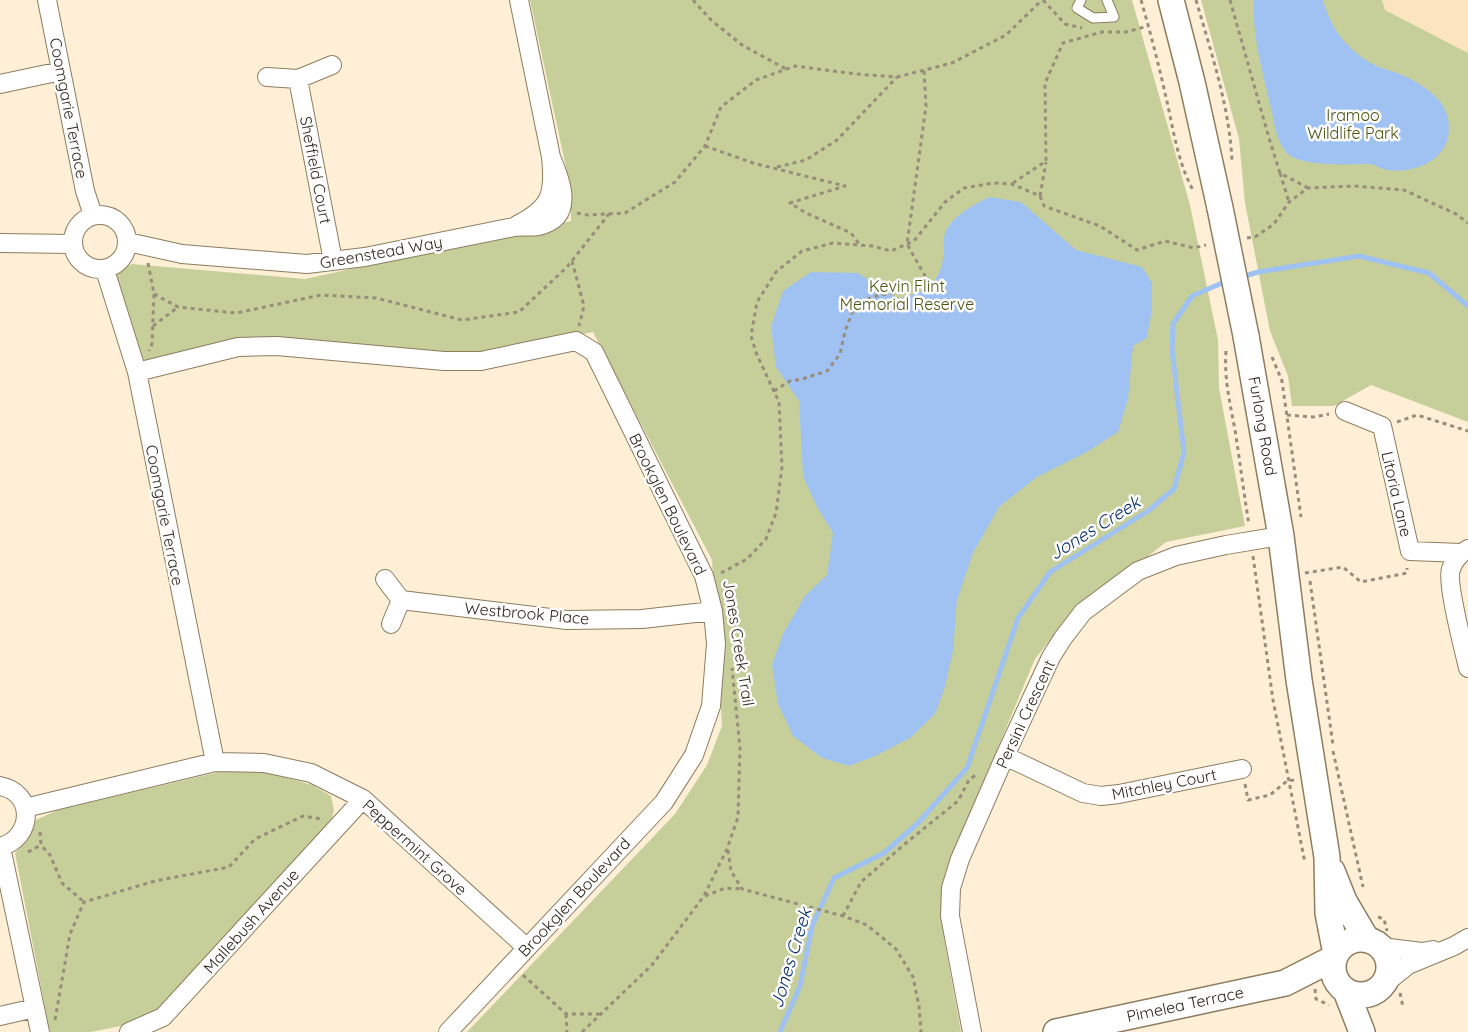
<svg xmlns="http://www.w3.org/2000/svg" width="1468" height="1032" font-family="Quicksand,sans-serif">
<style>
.built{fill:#fce5be}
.green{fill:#c6cf99}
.water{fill:#a0c2f2}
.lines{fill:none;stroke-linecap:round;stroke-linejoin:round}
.stream{stroke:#a0c2f2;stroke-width:5}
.lane-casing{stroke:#8d7c60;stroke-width:11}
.street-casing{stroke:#8d7c60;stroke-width:20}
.secondary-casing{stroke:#8d7c60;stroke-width:28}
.path{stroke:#988d7a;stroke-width:3;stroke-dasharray:4 4;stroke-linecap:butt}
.lane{stroke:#fff;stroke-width:9}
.street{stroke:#fff;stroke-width:18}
.secondary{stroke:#fff;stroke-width:25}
.secondary-bridge-casing{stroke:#8d7c60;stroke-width:28;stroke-linecap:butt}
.secondary-bridge{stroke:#fff;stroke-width:25}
.labels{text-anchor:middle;stroke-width:5;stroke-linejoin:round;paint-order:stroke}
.street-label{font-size:16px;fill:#2d261b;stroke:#fefefe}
.park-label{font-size:16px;fill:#4c5312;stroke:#fefefe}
.water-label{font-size:18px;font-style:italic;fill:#00285f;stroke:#fefefe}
</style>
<rect width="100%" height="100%" fill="#feefd6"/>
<path class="built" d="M 1382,0 L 1468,0 L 1468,53 L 1385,10 Z"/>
<path class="green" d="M 530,0 L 1132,0 L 1190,205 L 1218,340 L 1219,388 L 1245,526 L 1166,542 L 1061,626 L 1035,659 L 960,838 L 943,886 L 944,938 L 961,1032 L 467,1032 L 675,814 L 707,765 L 722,726 L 712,560 L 593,332 L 484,354 L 283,341 L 144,364 L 113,275 L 132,264 L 305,279 L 571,221 L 570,186 Z
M 1201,0 L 1382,0 L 1385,10 L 1468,53 L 1468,422 L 1371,385 L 1334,406 L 1292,406 L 1288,376 L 1270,331 L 1245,203 L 1239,139 Z
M 219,772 L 267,772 L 312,785 L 331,796 L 334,810 L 331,822 L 159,1012 L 126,1025 L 91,1032 L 50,1032 L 15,853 L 26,841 L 36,820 L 58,810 Z"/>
<path class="water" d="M 1254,0 L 1323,0 C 1331,28 1344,46 1369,62 C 1377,67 1388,70 1397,73 C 1417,81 1444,96 1448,119 C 1455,157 1419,174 1387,170 C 1380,169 1375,164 1369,164 C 1349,164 1298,168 1285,151 C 1275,138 1274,119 1270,104 C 1262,70 1252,35 1254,0 Z
M 989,197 L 1021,202 L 1076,250 L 1142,267 L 1152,283 L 1152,309 L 1147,338 L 1133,346 L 1128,399 L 1118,432 L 1087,452 L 1037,477 L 999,507 L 973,553 L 957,600 L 953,651 L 944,690 L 935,714 L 910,738 L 875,756 L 849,766 L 822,758 L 793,736 L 778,704 L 772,665 L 783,634 L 805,596 L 827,575 L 833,533 L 817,507 L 803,476 L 799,401 L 776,367 L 771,327 L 783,291 L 811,272 L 858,273 L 898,299 C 928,292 941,283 944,251 C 944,245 943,234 947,229 C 956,213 974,205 989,197 Z"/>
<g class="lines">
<path class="stream" d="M 1242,277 L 1258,272 L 1359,256 L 1429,273 L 1468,306
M 780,1032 L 800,986 L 812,926 L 834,878 L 884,853 L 917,824 L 967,768 L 1018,618 L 1050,572 L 1148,511 L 1174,489 L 1184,452 L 1172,350 L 1173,324 L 1192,296 L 1229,280"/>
<defs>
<path id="lane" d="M 1081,0 L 1077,8 L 1093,18 L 1114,17 L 1107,0"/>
<path id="street" d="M 47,0 L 85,191 L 93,215
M 267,77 L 298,79 L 332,65
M 298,79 L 333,261
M 0,84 L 61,71
M73 242a27 27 0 1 1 54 0a27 27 0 1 1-54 0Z
M 517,225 C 551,208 555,194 551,157 L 519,0
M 128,242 L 182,254 L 307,264 L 365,257 L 514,227 C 522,226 530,227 538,226 C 576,217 561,182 551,157
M 0,243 L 72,244
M 105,270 L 137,372 L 215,762
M 137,372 L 238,347 L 277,346 L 444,361 L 481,361 L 576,341 L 594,352 L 704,576 L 713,611 L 716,644 L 711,706 L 694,755 L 664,802 L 448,1032
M 1345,411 L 1382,426 L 1410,551 L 1461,553
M 1468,549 C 1461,553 1454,560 1451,569 C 1446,582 1464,650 1468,668
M 385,579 L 401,600 L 391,624
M 401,600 L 567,620 L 642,619 L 713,611
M 1005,756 L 1083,793 L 1101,796 L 1119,794 L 1242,769
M 0,786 C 35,792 34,838 0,847
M 25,808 L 215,762 L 264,763 L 311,773 L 363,799 L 527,948
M 1,847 L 40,1032
M 1381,947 L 1422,952 L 1433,950
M 1382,986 L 1408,965 L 1454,946 L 1468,938
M 0,1016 L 35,1008
M 129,1032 L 163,1017 L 363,799
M 972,1032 L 950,916 L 951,888 L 960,859 L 1005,756 L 1051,657 L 1063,638 L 1083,612 L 1138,571 L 1176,556 L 1226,545 L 1281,536"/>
<path id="secondary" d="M 1171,0 L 1192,82 L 1220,208
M 1246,336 L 1281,536 L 1299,680 L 1327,857 L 1328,913 L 1336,954
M 1332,871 L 1344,901 L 1367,940
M1333 967a28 28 0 1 1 56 0a28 28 0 1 1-56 0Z
M 1346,991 L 1362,1032
M 1056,1032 L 1285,983 L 1334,958"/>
</defs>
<use href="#lane" class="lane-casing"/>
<use href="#street" class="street-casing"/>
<use href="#secondary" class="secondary-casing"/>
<path class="path" d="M 693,0 L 711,20 L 742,45 L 786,69
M 1043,0 L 1065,24 L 1082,28
M 1141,0 C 1150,31 1158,62 1165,93 C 1173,126 1177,162 1194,192
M 1196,0 C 1211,52 1229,105 1232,160
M 1230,0 L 1269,138 L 1280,173 L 1308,188
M 705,146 L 753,163 L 845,186 L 790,203 L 806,213 L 851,233 L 860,245
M 777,167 L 806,160 L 837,140 L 897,77
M 1280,173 L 1289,202
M 1013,183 L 1046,161 L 1045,83 L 1063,43 L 1102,32 L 1126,32 L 1148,26
M 1040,196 L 1046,162
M 577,213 L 587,215 L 625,213 L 675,182 L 705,146 L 721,107 L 756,80 L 795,66 L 856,74 L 897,77 L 952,63 L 1006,35 L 1042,0
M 1247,238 L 1255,237 L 1274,224 L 1289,202 L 1308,188 L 1354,186 L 1404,190 L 1456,214 L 1468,223
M 572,261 L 584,306 L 579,326
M 148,263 L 154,294 L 152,344 L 149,351
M 154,294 L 178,307 L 236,313 L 321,295 L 376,298 L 462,320 L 519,312 L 567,267 L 609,214
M 153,326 L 178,307
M 1226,351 C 1224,379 1230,403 1235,430 C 1240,462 1244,494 1249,525
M 1272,357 L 1282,381 L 1301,517
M 774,391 L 790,381 L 802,379 L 827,371 L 840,354 L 845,331 L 856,303 L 879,295 L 908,292 L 929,283 L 907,244 L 926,106 L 924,70
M 1287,415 L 1314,417 L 1329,414
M 1397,422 L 1417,415 L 1468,431
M 1253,556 L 1273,700 L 1305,863
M 721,573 L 747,559 L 766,539 L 776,513 L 782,467 L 779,402 L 757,355 L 751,336 L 757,302 L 776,272 L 802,251 L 833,243 L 872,246 L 891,251 L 914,241 L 945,202 L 964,188 L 993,183 L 1012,184 L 1040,196 L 1044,206 L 1100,226 L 1137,250 L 1165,241 L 1194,248 L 1206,245
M 1305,573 L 1343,567 L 1361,582 L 1407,573 L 1407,568
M 1310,581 L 1333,745
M 1333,751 L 1363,887
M 1245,784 L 1248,800 L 1270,795 L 1287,781 L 1295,780
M 40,832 L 41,845 L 50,855 L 62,883 L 84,902
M 728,850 L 731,871 L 742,889 L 843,916 L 867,925 L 896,949 L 913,977 L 919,1006 L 921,1032
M 28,852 L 41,845
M 705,896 L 725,888 L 742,889
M 843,916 L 861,882 L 906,843 L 958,801 L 969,780 L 977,774
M 1378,917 L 1384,919 L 1387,931
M 523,975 L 566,1014 L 599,1014
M 1315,989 L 1316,999 L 1329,1005
M 1400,993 L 1403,1007
M 566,1014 L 567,1032
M 55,1020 L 70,934 L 84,902 L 155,881 L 229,867 L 255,839 L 303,816 L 322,819
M 582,1032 L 652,965 L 704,896 L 727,849 L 738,817 L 740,748 L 732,668"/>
<use href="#lane" class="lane"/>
<use href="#street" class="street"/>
<use href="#secondary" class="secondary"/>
<defs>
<path id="secondary-bridge" d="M 1220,208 L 1246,336"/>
</defs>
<use href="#secondary-bridge" class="secondary-bridge-casing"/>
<use href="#secondary-bridge" class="secondary-bridge"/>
</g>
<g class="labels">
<g class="street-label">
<text transform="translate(69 108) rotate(79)" y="6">Coomgarie Terrace</text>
<text transform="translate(316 170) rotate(79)" y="6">Sheffield Court</text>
<text transform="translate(381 252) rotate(-10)" y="6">Greenstead Way</text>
<text transform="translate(1263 426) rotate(80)" y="6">Furlong Road</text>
<text transform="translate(1397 494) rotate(77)" y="6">Litoria Lane</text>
<text transform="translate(668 504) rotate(64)" y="6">Brookglen Boulevard</text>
<text transform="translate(165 515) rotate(79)" y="6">Coomgarie Terrace</text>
<text transform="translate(527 613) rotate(5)" y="6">Westbrook Place</text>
<text transform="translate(739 643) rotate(81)" y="6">Jones Creek Trail</text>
<text transform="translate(1025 714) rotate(-65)" y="6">Persini Crescent</text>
<text transform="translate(1164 784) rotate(-11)" y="6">Mitchley Court</text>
<text transform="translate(415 847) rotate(42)" y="6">Peppermint Grove</text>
<text transform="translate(574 897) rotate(-47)" y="6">Brookglen Boulevard</text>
<text transform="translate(251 921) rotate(-48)" y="6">Mallebush Avenue</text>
<text transform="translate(1185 1004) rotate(-12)" y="6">Pimelea Terrace</text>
</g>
<g class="park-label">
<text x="1353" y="121">Iramoo<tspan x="1353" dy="18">Wildlife Park</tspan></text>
<text x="907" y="292">Kevin Flint<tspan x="907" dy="18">Memorial Reserve</tspan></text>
</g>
<g class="water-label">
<text transform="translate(1095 528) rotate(-32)" y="6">Jones Creek</text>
<text transform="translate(791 958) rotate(-73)" y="6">Jones Creek</text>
</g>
</g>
</svg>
